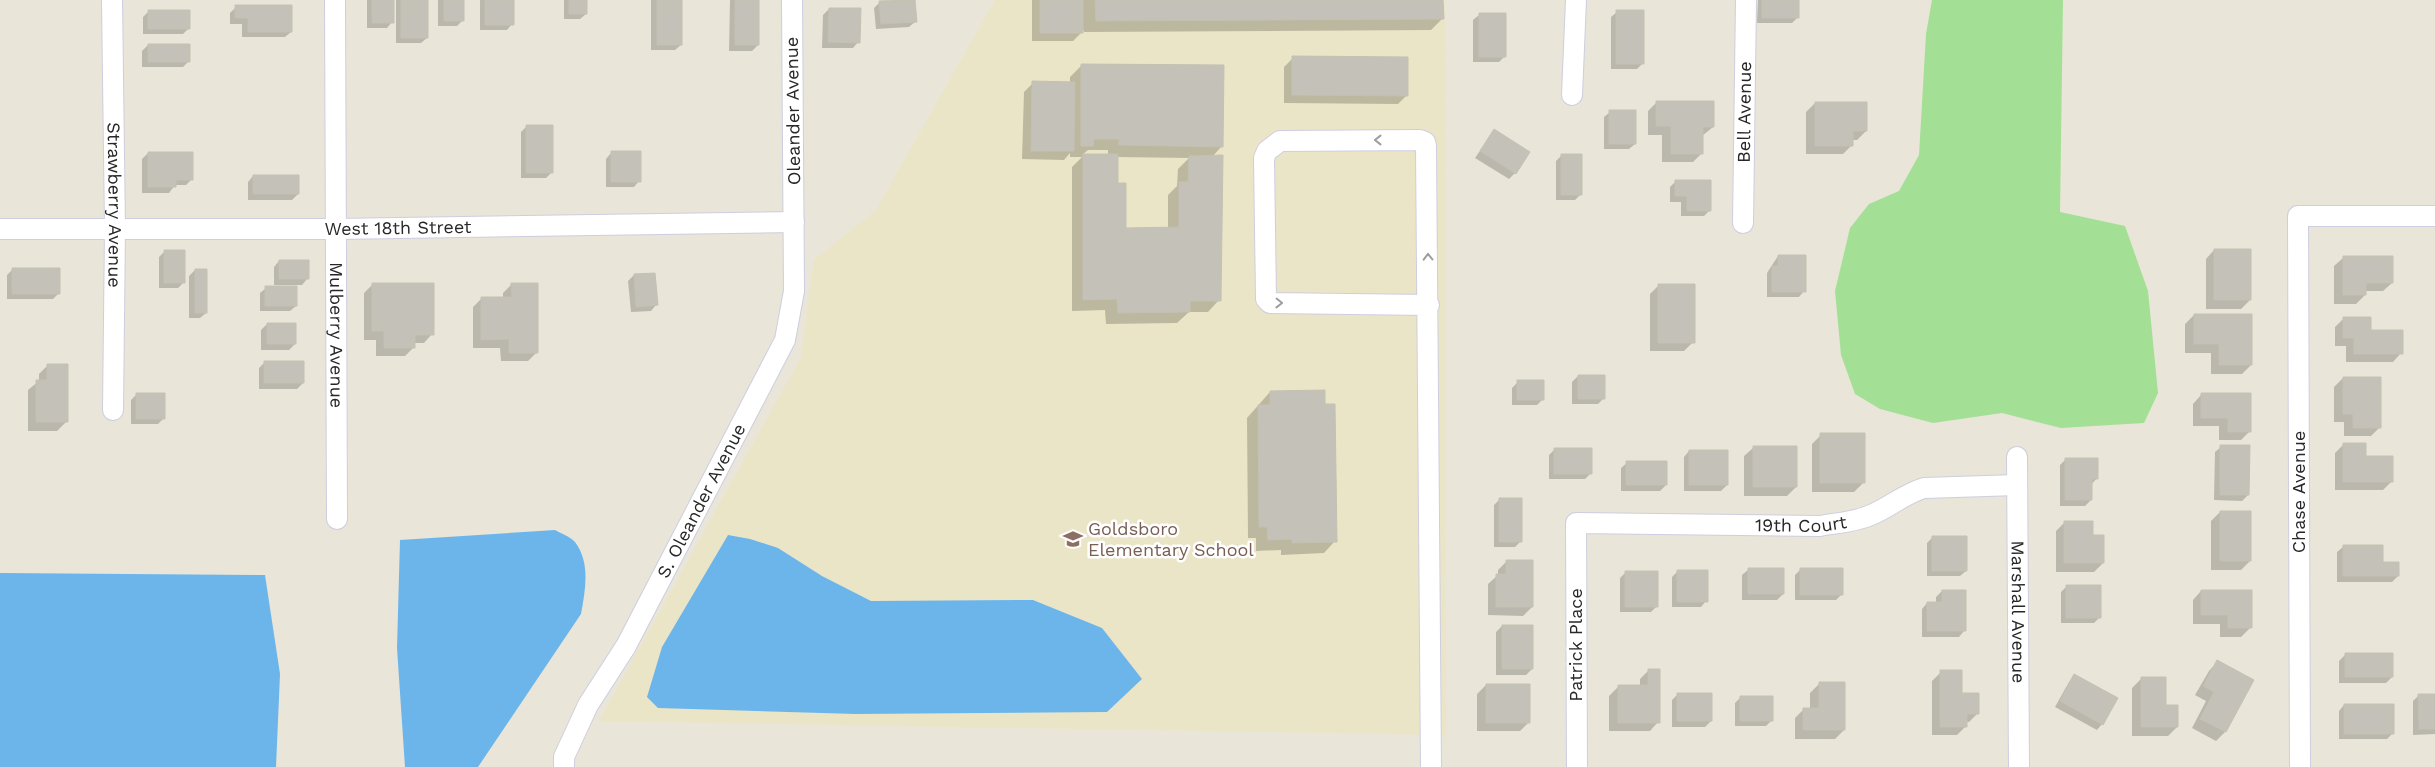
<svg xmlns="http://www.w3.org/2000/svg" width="2435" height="767" font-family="'Work Sans',sans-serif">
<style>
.education{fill:#ebe5c7}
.green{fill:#a3e095}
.water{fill:#6cb5eb}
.shadow{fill:#0003;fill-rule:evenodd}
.building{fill:#c4c1b8;stroke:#c4c1b2}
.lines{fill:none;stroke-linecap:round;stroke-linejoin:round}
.minor-casing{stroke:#cecee0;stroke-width:22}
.minor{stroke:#fff;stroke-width:20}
.oneway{stroke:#9e9e9e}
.labels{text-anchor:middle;stroke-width:5;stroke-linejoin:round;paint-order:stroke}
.street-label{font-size:18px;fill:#272727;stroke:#fff}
.education-label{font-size:18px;fill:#785e54;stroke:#fff;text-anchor:start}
</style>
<rect width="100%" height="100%" fill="#e9e5d8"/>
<path class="education" d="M 995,0 L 1445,0 L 1446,735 L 599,721 L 801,357 L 814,260 L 876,210 Z"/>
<path class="green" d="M 1932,0 L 2063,0 L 2060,212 L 2125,226 L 2148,291 L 2158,393 L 2144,423 L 2061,428 L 2002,413 L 1933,423 L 1880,409 L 1855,394 L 1841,355 L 1835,291 L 1850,228 L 1869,204 L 1899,191 L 1919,155 L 1926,34 Z"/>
<path class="water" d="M 555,530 C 560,533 571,537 575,542 C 591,563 585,591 581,614 L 478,767 L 405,767 L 397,648 L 400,540 Z
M 728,535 L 750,539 L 778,548 L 822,576 L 871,601 L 1033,600 L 1102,628 L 1142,679 L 1107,712 L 856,714 L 658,708 L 647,697 L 662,647 Z
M 0,573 L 265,575 L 280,674 L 276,767 L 0,767 Z"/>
<path class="shadow" d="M 367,0 L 392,0 L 392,22 L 387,28 L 367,28 Z
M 396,0 L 427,0 L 427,38 L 421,43 L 396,43 Z
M 438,0 L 463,0 L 463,20 L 457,26 L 438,26 Z
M 480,0 L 512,0 L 512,24 L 507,30 L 480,30 Z
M 564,0 L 586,0 L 586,14 L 580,19 L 564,19 Z
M 651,0 L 681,0 L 681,45 L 675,50 L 651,50 Z
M 730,0 L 758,0 L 758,45 L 752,51 L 729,51 Z
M 914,0 L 915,22 L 909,27 L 876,29 L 874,8 L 880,2 Z
M 1032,0 L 1442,0 L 1442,19 L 1431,30 L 1084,32 L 1084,30 L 1073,41 L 1032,41 Z
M 1758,0 L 1798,0 L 1798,17 L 1792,23 L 1757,23 Z
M 236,7 L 291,32 L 285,37 L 242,37 L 242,24 L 230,24 L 230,13 Z
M 829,9 L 858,42 L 853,48 L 822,48 L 823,15 Z
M 149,11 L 189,28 L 183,34 L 143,34 L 143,17 Z
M 1617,12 L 1643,63 L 1637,69 L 1611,69 L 1611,17 Z
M 1479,15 L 1505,56 L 1499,62 L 1473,62 L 1473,20 Z
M 148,45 L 189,61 L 183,67 L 142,67 L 142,51 Z
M 1293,58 L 1407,95 L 1398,104 L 1284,103 L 1284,67 Z
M 1082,65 L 1222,146 L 1212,157 L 1219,300 L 1208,312 L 1189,312 L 1177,323 L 1106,324 L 1105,310 L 1072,311 L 1072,167 L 1082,157 L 1070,157 L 1070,153 L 1064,160 L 1022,159 L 1024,92 L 1033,83 L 1070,83 L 1070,77 ZM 1088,150 L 1108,150 L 1108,155 L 1082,155 ZM 1117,157 L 1189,158 L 1178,169 L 1177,186 L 1168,195 L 1168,229 L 1124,229 L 1117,184 Z
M 1657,102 L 1713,127 L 1702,136 L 1702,153 L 1693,162 L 1662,162 L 1662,135 L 1648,135 L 1648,111 Z
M 1815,103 L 1866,131 L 1857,140 L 1852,140 L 1852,145 L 1843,154 L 1806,154 L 1806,112 Z
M 1610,112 L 1635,144 L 1629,149 L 1604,149 L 1604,117 Z
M 526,127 L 552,172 L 546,178 L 521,178 L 521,132 Z
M 1494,130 L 1515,173 L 1509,179 L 1475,158 Z
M 148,153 L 192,179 L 186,185 L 175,185 L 169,193 L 142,193 L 142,159 Z
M 611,153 L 639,181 L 634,187 L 606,187 L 606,159 Z
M 1562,155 L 1581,194 L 1575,200 L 1556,200 L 1556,161 Z
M 253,176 L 298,194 L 292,200 L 248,200 L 248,182 Z
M 1676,181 L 1710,210 L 1704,216 L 1681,216 L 1681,202 L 1670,202 L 1670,187 Z
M 2214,250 L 2250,300 L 2241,309 L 2206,309 L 2206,259 Z
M 165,251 L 183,283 L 178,288 L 159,288 L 159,257 Z
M 1778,256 L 1804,291 L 1799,297 L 1767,297 L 1767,273 Z
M 2343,258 L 2392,283 L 2383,291 L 2365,291 L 2365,295 L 2356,304 L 2334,304 L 2334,266 Z
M 279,261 L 307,279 L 302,285 L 274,285 L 274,267 Z
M 13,269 L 59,293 L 53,299 L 7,299 L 7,275 Z
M 195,270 L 206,313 L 200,318 L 189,318 L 189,276 Z
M 634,275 L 656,305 L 651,311 L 631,312 L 628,281 Z
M 373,284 L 432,334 L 424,343 L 414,343 L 414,347 L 405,356 L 376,356 L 376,340 L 364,340 L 364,293 Z
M 512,284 L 537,352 L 528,361 L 501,361 L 500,348 L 473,348 L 473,307 L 482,298 L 503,298 L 503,293 Z
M 1659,285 L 1693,342 L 1684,351 L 1650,351 L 1650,294 Z
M 266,288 L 296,306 L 290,311 L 260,311 L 260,293 Z
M 2194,315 L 2251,365 L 2242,374 L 2211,374 L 2211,353 L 2185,353 L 2185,324 Z
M 2344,318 L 2370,331 L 2401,353 L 2393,362 L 2346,362 L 2346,346 L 2335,346 L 2335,327 Z
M 267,324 L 295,344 L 289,350 L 261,350 L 261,330 Z
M 265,362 L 303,383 L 297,389 L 259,389 L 259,368 Z
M 48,365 L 66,422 L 57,431 L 28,431 L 28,390 L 39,381 L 39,374 Z
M 1578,376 L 1604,398 L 1598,404 L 1572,404 L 1572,382 Z
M 2343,378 L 2380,427 L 2371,436 L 2344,436 L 2344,422 L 2334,422 L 2334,387 Z
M 1518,382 L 1543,399 L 1537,405 L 1512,405 L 1512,388 Z
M 1270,392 L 1335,541 L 1324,553 L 1281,555 L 1281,550 L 1256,551 L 1256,538 L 1248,538 L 1247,418 Z
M 136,395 L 164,418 L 158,424 L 131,424 L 131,400 Z
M 2201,395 L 2250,431 L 2241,440 L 2219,440 L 2219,426 L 2193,426 L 2193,404 Z
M 1821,435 L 1863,483 L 1854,492 L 1812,492 L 1812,444 Z
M 2344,444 L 2365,458 L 2392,481 L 2383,490 L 2335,490 L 2335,453 Z
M 2221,447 L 2248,495 L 2242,501 L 2214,500 L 2215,452 Z
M 1753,448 L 1796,487 L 1787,496 L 1744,496 L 1744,456 Z
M 1555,449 L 1591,473 L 1585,479 L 1549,479 L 1549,455 Z
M 1689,451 L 1727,485 L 1721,491 L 1684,491 L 1684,457 Z
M 2066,459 L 2097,478 L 2091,485 L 2091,500 L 2085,506 L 2060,506 L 2060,465 Z
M 1627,463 L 1666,485 L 1660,491 L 1621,491 L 1621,468 Z
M 1500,499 L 1521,541 L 1515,547 L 1494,547 L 1494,505 Z
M 2220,512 L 2250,561 L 2241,570 L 2211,570 L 2211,521 Z
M 2065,522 L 2091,536 L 2103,563 L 2094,572 L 2056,572 L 2056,531 Z
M 1933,537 L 1966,571 L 1960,576 L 1927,576 L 1927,543 Z
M 2343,547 L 2382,563 L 2398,576 L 2392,582 L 2337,582 L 2337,552 Z
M 1507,561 L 1532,607 L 1523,616 L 1488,615 L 1488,584 L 1498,575 L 1498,570 Z
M 1748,570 L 1783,594 L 1777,600 L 1742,600 L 1742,575 Z
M 1800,570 L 1841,595 L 1836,600 L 1795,600 L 1795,575 Z
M 1678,571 L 1706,601 L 1701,607 L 1672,607 L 1672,577 Z
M 1626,572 L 1657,606 L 1651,612 L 1620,612 L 1620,578 Z
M 2067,586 L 2100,617 L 2094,623 L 2061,623 L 2061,592 Z
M 1942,591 L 1964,631 L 1959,637 L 1922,637 L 1922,609 L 1927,603 L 1936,603 L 1936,597 Z
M 2201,591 L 2250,628 L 2241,637 L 2220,637 L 2220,624 L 2193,624 L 2193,600 Z
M 1502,626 L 1532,669 L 1526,675 L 1496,675 L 1496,632 Z
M 2345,655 L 2392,677 L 2386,683 L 2339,683 L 2339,661 Z
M 2217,662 L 2252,680 L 2225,732 L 2216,741 L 2192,728 L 2206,701 L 2195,695 L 2209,671 Z
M 1649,670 L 1658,722 L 1650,731 L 1609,731 L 1609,696 L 1618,687 L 1640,687 L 1640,679 Z
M 1941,672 L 1978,713 L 1969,722 L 1966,722 L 1966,726 L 1957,735 L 1932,735 L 1932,681 Z
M 2074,676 L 2102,724 L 2097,730 L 2055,707 L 2069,682 Z
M 2141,679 L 2165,706 L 2177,727 L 2168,736 L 2132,736 L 2132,688 Z
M 1819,684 L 1844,730 L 1835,739 L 1795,739 L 1795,718 L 1804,709 L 1810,709 L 1810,693 Z
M 1486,685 L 1529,722 L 1520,731 L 1477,731 L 1477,694 Z
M 1678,694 L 1711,721 L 1705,727 L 1672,727 L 1672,700 Z
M 2419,695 L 2435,695 L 2435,734 L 2413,735 L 2413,701 Z
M 1741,697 L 1772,720 L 1766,726 L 1735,726 L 1735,703 Z
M 2344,705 L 2393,733 L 2387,739 L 2339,739 L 2339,711 Z"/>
<path class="building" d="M 372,0 L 394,0 L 394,23 L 372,23 Z
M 401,0 L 428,0 L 428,38 L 401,38 Z
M 444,0 L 464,0 L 464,21 L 444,21 Z
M 485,0 L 514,0 L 514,25 L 485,25 Z
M 569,0 L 587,0 L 587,14 L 569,14 Z
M 657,0 L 682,0 L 682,45 L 657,45 Z
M 735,0 L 759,0 L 759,45 L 735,45 Z
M 915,0 L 917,22 L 881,24 L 879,1 Z
M 1040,0 L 1083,0 L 1083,33 L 1040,33 Z
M 1095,0 L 1443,0 L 1444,19 L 1096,21 Z
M 1762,0 L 1799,0 L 1799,18 L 1762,18 Z
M 235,5 L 292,5 L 292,32 L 248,32 L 248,18 L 235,18 Z
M 829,8 L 861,8 L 860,43 L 828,42 Z
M 148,10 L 190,10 L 190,29 L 148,29 Z
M 1616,10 L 1644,10 L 1644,64 L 1616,64 Z
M 1479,13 L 1506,13 L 1506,57 L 1479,57 Z
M 148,44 L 190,44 L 190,62 L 148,62 Z
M 1292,56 L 1408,57 L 1408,96 L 1292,95 Z
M 1081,64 L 1224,65 L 1223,147 L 1119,145 L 1119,139 L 1094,139 L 1093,146 L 1081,146 Z
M 1032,81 L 1075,82 L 1074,151 L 1031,151 Z
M 1656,101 L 1714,101 L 1714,127 L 1703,127 L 1703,154 L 1671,154 L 1671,126 L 1656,126 Z
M 1815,102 L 1867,102 L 1867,131 L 1853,131 L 1853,146 L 1815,146 Z
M 1609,110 L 1636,110 L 1636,144 L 1609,144 Z
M 526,125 L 553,125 L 553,173 L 526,173 Z
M 1494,129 L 1530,152 L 1516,174 L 1480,151 Z
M 611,151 L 641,151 L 641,182 L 611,182 Z
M 148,152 L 193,152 L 193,180 L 176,180 L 176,187 L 148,187 Z
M 1083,154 L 1118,154 L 1118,183 L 1126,183 L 1126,228 L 1179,227 L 1179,182 L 1188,182 L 1189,156 L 1223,155 L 1221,301 L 1190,301 L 1190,312 L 1118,313 L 1117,299 L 1083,300 Z
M 1561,154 L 1582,154 L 1582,195 L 1561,195 Z
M 253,175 L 299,175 L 299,194 L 253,194 Z
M 1675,180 L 1711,180 L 1711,211 L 1687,211 L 1687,196 L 1675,196 Z
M 2214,249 L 2251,249 L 2251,300 L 2214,300 Z
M 164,250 L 185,250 L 185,283 L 164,283 Z
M 1778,255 L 1806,255 L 1806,292 L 1772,292 L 1772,266 L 1778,266 Z
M 2343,256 L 2393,256 L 2393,283 L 2366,283 L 2366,295 L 2343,295 Z
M 279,260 L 309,260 L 309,279 L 279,279 Z
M 12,268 L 60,268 L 60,294 L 12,294 Z
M 195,269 L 207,269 L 207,313 L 195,313 Z
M 655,273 L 658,305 L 636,307 L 634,274 Z
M 372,283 L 434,283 L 434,335 L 415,335 L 415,348 L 384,348 L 384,331 L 372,331 Z
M 511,283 L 538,283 L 538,353 L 509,353 L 509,339 L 481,340 L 481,297 L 512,297 Z
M 1658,284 L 1695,284 L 1695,343 L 1658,343 Z
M 265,286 L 297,286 L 297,306 L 265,306 Z
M 2194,314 L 2252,314 L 2252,365 L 2219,365 L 2219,344 L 2194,344 Z
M 2343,317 L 2371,317 L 2371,330 L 2403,330 L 2403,354 L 2354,354 L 2354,338 L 2343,338 Z
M 267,323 L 296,323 L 296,344 L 267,344 Z
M 264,361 L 304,361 L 304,383 L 264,383 Z
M 47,364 L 68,364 L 68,422 L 36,422 L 36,380 L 47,380 Z
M 1578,375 L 1605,375 L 1605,399 L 1578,399 Z
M 2343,377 L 2381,377 L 2381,428 L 2353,428 L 2353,414 L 2343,414 Z
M 1517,380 L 1544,380 L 1544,400 L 1517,400 Z
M 1325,390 L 1325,404 L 1335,404 L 1337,542 L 1292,543 L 1292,539 L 1268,540 L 1267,527 L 1259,527 L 1258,405 L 1270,405 L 1270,391 Z
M 136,393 L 165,393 L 165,419 L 136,419 Z
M 2201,393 L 2251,393 L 2251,432 L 2228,432 L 2228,418 L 2201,418 Z
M 1820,433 L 1865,433 L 1865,483 L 1820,483 Z
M 2343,443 L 2366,443 L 2366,456 L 2393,456 L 2393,482 L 2343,482 Z
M 2220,445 L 2250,445 L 2249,495 L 2220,495 Z
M 1753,446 L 1797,446 L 1797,487 L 1753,487 Z
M 1554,448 L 1592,448 L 1592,474 L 1554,474 Z
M 1689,450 L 1728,450 L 1728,485 L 1689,485 Z
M 2065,458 L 2098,458 L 2098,479 L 2092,479 L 2092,500 L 2065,500 Z
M 1626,461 L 1667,461 L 1667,485 L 1626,485 Z
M 1499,498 L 1522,498 L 1522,542 L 1499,542 Z
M 2220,511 L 2251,511 L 2251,561 L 2220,561 Z
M 2064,521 L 2093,521 L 2093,535 L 2104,535 L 2104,563 L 2064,563 Z
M 1932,536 L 1967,536 L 1967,571 L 1932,571 Z
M 2343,545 L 2383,545 L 2383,562 L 2399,562 L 2399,576 L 2343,576 Z
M 1506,560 L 1533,560 L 1533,607 L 1496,607 L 1496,574 L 1506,574 Z
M 1748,568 L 1784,568 L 1784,594 L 1748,594 Z
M 1800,568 L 1843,568 L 1843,595 L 1800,595 Z
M 1677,570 L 1708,570 L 1708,602 L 1677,602 Z
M 1625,571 L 1658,571 L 1658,607 L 1625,607 Z
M 2066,585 L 2101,585 L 2101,618 L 2066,618 Z
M 1942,590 L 1966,590 L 1966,631 L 1927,631 L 1927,602 L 1942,602 Z
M 2201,590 L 2252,590 L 2252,628 L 2228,628 L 2228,615 L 2201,615 Z
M 1502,625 L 1533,625 L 1533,669 L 1502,669 Z
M 2345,653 L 2393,653 L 2393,677 L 2345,677 Z
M 2217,660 L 2254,680 L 2226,732 L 2200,719 L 2214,692 L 2203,686 Z
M 1648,669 L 1660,669 L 1660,723 L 1618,723 L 1618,685 L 1648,685 Z
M 1940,670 L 1962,670 L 1962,693 L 1979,693 L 1979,714 L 1967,714 L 1967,727 L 1940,727 Z
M 2074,674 L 2118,698 L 2103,725 L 2060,701 Z
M 2141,677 L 2166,677 L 2166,705 L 2178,705 L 2178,727 L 2141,727 Z
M 1819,682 L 1845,682 L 1845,730 L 1803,730 L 1803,708 L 1819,708 Z
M 1486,684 L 1530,684 L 1530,723 L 1486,723 Z
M 1677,693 L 1712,693 L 1712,721 L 1677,721 Z
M 2418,694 L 2435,694 L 2435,729 L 2419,729 Z
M 1740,696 L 1773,696 L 1773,721 L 1740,721 Z
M 2344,704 L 2394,704 L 2394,734 L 2344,734 Z"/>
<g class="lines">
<defs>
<g id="minor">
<path id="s1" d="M 112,0 L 115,229 L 113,410"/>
<path id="s2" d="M 335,0 L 337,519"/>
<path d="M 1572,95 L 1576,0"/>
<path id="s3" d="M 1743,223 L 1746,0"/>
<path id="s4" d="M 0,229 L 336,229 L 794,222"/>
<path d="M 1429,305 L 1270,303 L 1266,299 L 1264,158 L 1267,151 L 1280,141 L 1420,140 L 1425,142 L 1426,146 L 1431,767"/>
<path id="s5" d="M 2017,457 L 2019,767"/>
<path id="s6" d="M 564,767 L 564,757 L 588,705 L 626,646 L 785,340 L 794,291 L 792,0"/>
<path id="s7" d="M 1577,767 L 1576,523 L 1820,526 C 1837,523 1855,522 1871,515 C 1890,507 1904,494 1924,488 L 2017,485"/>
<path d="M 2300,767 L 2298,216 L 2435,216"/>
</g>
</defs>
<use href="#minor" class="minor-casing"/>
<use href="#minor" class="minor"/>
</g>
<defs><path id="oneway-chevron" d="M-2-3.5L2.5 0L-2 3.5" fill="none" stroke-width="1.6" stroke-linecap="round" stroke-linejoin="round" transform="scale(1.25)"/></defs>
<g class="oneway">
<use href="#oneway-chevron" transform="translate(1378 140) rotate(180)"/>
<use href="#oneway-chevron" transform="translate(1428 257) rotate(-91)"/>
<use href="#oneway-chevron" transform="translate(1279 303) rotate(1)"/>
</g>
<defs>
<symbol id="school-bare" viewBox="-9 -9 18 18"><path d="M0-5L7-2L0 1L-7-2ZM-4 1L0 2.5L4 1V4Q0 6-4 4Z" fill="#8d6e63" stroke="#fff" stroke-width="2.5" paint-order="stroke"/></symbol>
</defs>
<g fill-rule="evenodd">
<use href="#school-bare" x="1059" y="525" width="28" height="28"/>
</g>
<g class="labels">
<g class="street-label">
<text transform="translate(793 111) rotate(-91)" y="6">Oleander Avenue</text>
<text dy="6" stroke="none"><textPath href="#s3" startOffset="111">Bell Avenue</textPath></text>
<text dy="6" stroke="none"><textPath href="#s1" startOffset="205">Strawberry Avenue</textPath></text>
<text dy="6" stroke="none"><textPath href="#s4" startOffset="398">West 18th Street</textPath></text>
<text dy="6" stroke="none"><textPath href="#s2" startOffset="335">Mulberry Avenue</textPath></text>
<text transform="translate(2299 492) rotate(-90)" y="6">Chase Avenue</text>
<text dy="6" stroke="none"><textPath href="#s6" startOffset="301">S. Oleander Avenue</textPath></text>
<text dy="6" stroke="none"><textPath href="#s7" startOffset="469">19th Court</textPath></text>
<text dy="6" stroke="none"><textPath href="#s5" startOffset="155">Marshall Avenue</textPath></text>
<text transform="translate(1576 645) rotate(-90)" y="6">Patrick Place</text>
</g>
<g class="education-label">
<text x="1088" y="535">Goldsboro<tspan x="1088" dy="21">Elementary School</tspan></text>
</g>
</g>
</svg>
